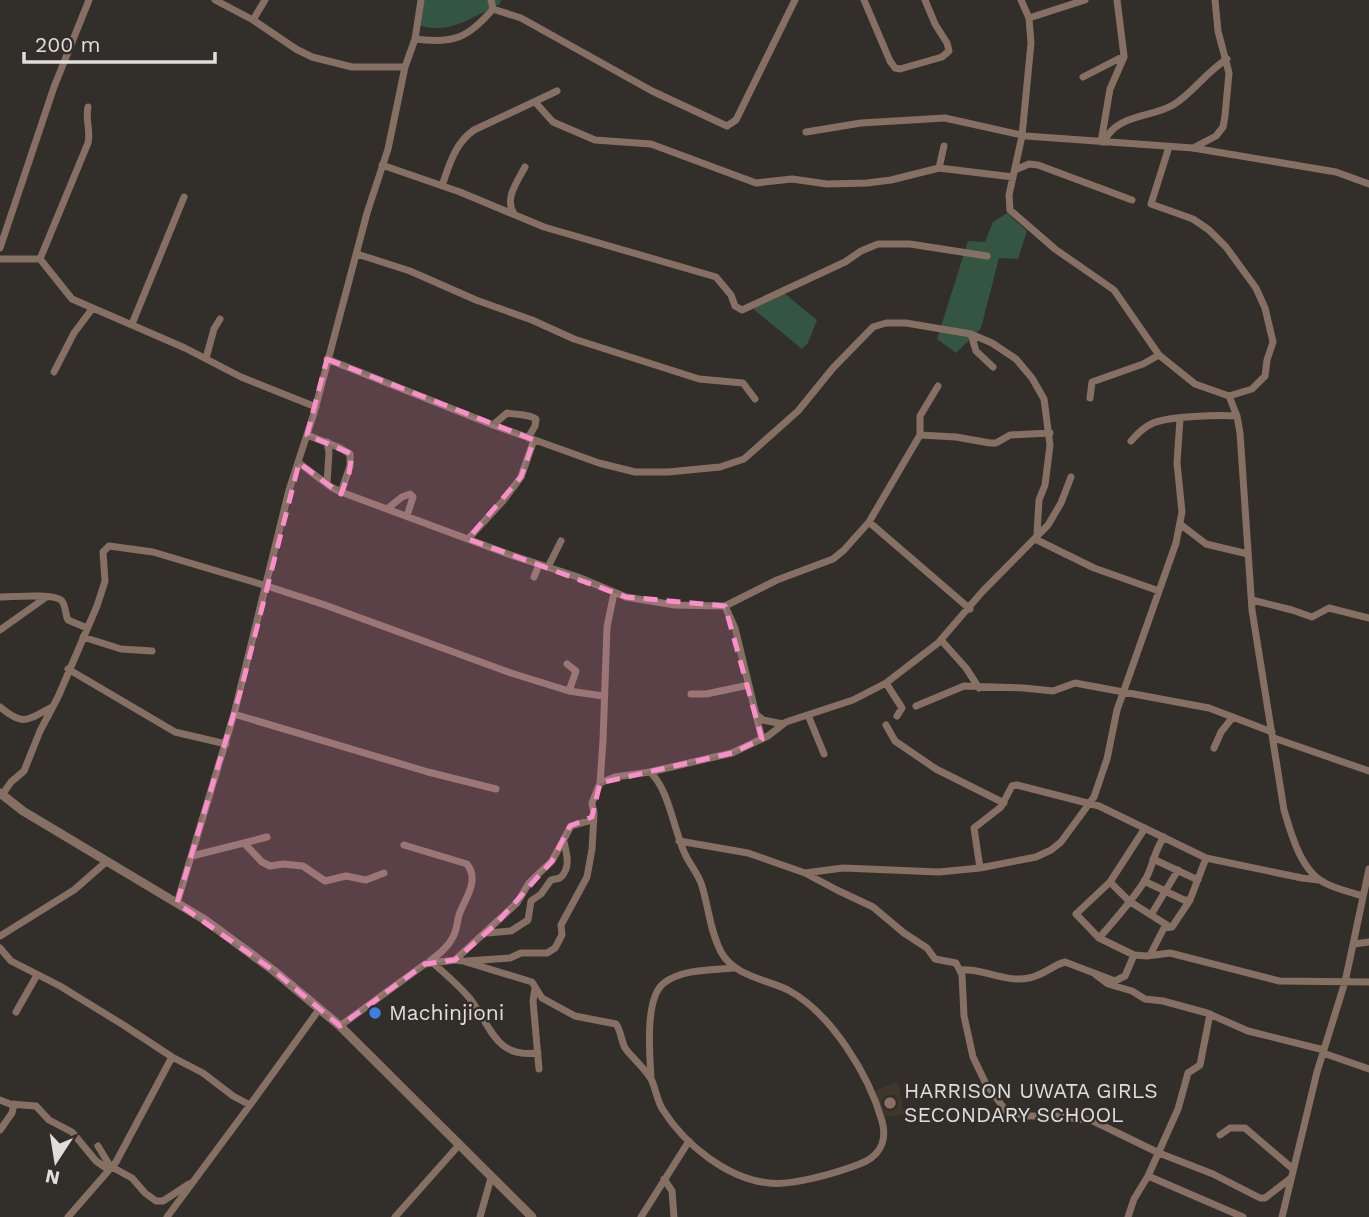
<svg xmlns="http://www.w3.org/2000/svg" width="1369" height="1217" font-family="'Work Sans',sans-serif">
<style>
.built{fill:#3f372c}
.green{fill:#345542}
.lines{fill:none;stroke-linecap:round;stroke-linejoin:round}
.minor{stroke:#857063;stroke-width:7}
.tertiary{stroke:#857063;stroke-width:9}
.marked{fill:#f98fc9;fill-opacity:0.2;stroke:#f98fc9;stroke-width:5;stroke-dasharray:14 9;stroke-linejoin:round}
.shop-dot{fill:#3f7fe0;stroke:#322e29;stroke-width:2.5}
.education-dot{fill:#8d6e63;stroke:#322e29;stroke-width:2.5}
.labels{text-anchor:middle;stroke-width:5;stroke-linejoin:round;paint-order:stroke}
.poi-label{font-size:21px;fill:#e0ddda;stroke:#322e29;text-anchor:start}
</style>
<rect width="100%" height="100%" fill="#322e29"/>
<path class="built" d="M 898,1082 L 904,1115 L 884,1116 L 874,1091 Z"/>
<path class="green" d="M 423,0 L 501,0 L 500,4 C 474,16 448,36 419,25 Z
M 1007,213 L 1027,231 L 1018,259 L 999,258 L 981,328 L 956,353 L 937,339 L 968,241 L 985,242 L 993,222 Z
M 784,293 L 817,320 L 808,343 L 802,349 L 752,308 Z"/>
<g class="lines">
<path class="minor" d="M 215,0 L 253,20 L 296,49 L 312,57 L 352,67 L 405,67
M 491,0 L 493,9 L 521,18 L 652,91 L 727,126 L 736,120 L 795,0
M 864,0 L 890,61 L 895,68 L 900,69 L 942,57 L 949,51 L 947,43 L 935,24 L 925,0
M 1021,0 L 1029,18 L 1031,43 L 1022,136 L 1009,195 L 1010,210 L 1055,249 L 1114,290 L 1159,355 L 1195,384 L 1229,396 L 1237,416 L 1240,433 L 1252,610 L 1284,810 C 1291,834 1301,871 1325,883 C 1336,889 1350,892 1363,896
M 1029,18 L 1085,0
M 253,20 L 265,0
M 415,39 C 454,44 468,38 493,9
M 1083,77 L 1124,56 L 1117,0
M 536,103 L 553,122 L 595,140 L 651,144 L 756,183 L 792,179 L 827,184 L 867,183 L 891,180 L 939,168 L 1013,177
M 806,132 L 861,123 L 945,118 L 1026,136 L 1193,148 L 1336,172 L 1369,184
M 1101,142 L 1110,89 L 1124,57
M 1104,142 C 1116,114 1151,118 1173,105 C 1192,94 1206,72 1227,59
M 1169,147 L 1151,204 L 1193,219 L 1209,230 L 1226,247 L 1256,288 L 1265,308 L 1273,342 L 1267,360 L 1265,376 L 1252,389 L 1229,396
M 1193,148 L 1216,136 L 1223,127 L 1225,116 L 1229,73 L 1218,31 L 1215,0
M 382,165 L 460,192 L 544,227 L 716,277 L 731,295 L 735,306 L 742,310 L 845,262 L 861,251 L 878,244 L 910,244 L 987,256
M 939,168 L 944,146
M 1015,170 L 1029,164 L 1038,165 L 1132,200
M 442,186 C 449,165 455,143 474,130 L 557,91
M 514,214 C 504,199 517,182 525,167
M 0,248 L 54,87 L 89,0
M 357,254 L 410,271 L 476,300 L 532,320 L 574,339 L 699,379 L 743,383 L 755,399
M 0,259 L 40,259 L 72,299 L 185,348 L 241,377 L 316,407
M 40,259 L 88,143 C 91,130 85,120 88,107
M 132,324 L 184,197
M 971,334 L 976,351 L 993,367
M 206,358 L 214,329 L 220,319
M 327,359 L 493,425 L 599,463 L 635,472 L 668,472 L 720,467 L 744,459 L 798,411 L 833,368 L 873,327 L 886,323 L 906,323 L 971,334 L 992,343 L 1016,359 L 1032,378 L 1044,399 L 1050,445 L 1045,485 L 1039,500 L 1037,534
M 54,372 L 74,333 L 92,309
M 1090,398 L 1092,382 L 1143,364 L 1159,355
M 493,425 L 507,413 C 516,415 529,414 536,419 L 535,426 L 528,438
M 307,435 L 340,448 L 350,454 L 350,466 L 341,492
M 920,435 L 920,416 L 938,386
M 1131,441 C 1137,434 1144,427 1153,423 C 1171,416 1217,415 1237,416
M 299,463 L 331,487 L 341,492 L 508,554 L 578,577 L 626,597 L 675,605 L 725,606 L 777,580 L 833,559 L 844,550 L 869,522 L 920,435 L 956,437 L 990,443 L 996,443 L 1010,435 L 1050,433
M 327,483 L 329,453 L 327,442
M 387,509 L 402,497 L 410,494 L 413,497 L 407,516
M 869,522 L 970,609
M 1180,524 L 1206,544 L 1248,554
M 468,539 L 503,501 L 521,477 L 534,440
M 1035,539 L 1094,568 L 1159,591
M 548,567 L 561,541
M 534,577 L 539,565
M 0,597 C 13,597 52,593 61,600 C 66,604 65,615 68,620 L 87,628
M 1252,600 L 1292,610 L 1312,617 L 1329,608 L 1369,618
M 725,606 L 735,628 L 762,739
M 0,630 L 45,598
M 83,637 L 121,649 L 152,651
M 941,640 L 966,668 L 979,688
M 567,664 L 576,671 L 569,691
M 68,669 L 175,732 L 226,744
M 886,683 L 902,708 L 897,716
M 691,694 L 706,694 L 749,685
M 916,706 L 964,686 L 1024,688 L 1053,691 L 1075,683 L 1209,708 L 1272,732
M 0,707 C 24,727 27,720 52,707
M 234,714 L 428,772 L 496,789
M 757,715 L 763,720 L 783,724
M 808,715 L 824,754
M 886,725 L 895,741 L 936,769 L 1004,803
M 1274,738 L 1369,771
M 1214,748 L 1221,732 L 1233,717
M 600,783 L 615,777 L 650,772 L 732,753 L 768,736 L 786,722 L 853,700 L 886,683 L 938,643 L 982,592 L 1048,525 L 1061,503 L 1071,477
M 2,795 L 11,782 L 24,771 L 40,731 L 58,697 L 97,606 L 105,581 L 103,552 L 109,546 L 153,552 L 267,586 L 325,605 L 511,673 L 569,691 L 603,696
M 1145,828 L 1110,882 L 1076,914 L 1099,938 L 1134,955 L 1147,956 L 1170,953 L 1279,981 L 1369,982
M 679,841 L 748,853 L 805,873 L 837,890 L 873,907 L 904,933 L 927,948 L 935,959 L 956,963 L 962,975 L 964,1016 L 973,1057 L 986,1084 L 1006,1111 L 1026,1116 L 1059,1116 L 1093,1121 L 1159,1153 L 1213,1174 L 1260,1198 L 1265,1198 L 1291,1178
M 244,843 L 262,862 L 270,866 L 283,864 L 303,866 L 325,881 L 346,876 L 366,880 L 384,873
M 404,845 L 467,864 C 480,881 465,898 459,915 C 457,922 457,930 453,937 C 448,947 439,954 430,961
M 192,856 L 267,837
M 1153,859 L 1198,880
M 980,868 L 974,828 L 1001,807 L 1012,786 L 1017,785 L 1099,806 L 1206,858 L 1302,878 L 1319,880
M 805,873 L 843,868 L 939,872 L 980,868 L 1036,857 L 1051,850 L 1061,842 L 1094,797 L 1107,759 L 1117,710 L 1176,543 L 1182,512 L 1177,463 L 1180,419
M 1144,881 L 1184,900 L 1190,900
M 1110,882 L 1129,901 L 1170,927
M 177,903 L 234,714 L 289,490 L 314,413 L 367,213 L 388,149 L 405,67 L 415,39 L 421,0
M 1151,915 L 1178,870
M 488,933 L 511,931 L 528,920 L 531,901 L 541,894 L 551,880 L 560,878 C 571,868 567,855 564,842
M 0,936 L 74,890 L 106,862
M 1099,938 C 1115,920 1131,902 1144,882 C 1153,868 1154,850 1164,837
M 1354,944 L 1369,942
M 0,948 L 11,961 L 60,986 L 125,1026 L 172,1057 L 203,1073 L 233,1096 L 250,1105 L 320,1008
M 1150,955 L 1164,928 L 1172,927 L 1190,900 L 1206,858
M 455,960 L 517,903 L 529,883 L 552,861 L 571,826 L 589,821 L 594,814 L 592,803 L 600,783 L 603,741 L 607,627 L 614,593
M 467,961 L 510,958 L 521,953 L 547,953 L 555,948 L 562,935 L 561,925 L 587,877 L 592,849 L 594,815
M 432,962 C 445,974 460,986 471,1000 C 492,1028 495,1058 538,1053
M 961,970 C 982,968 1005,983 1029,978 C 1044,975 1053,965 1065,962 L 1115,981 L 1125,976 L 1134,955
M 1096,975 L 1108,984 L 1132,991 L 1145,999 L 1163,1001 L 1207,1013 L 1248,1031 L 1324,1050
M 535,988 L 533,1001 L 539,1069
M 16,1012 L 37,975
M 340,1026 L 425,964 L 455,960 L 463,961 L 532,982 L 542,998 L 575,1016 L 616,1024 C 621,1031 621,1040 625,1048 C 633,1059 646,1069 652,1081 C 656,1090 657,1101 663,1110 C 685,1145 728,1179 769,1183 C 791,1186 836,1173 857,1165 C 878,1158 888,1143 882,1121 C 869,1075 831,1013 788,990 C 765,979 734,976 721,952 C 710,931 709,909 702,886 C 699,875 690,865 685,854 C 674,831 669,789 650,772
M 1323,1053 L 1369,1069
M 651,1079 C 650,1056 644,998 664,983 C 682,969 712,970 733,968
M 0,1100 L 10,1104 L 36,1106 L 49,1120 L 72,1132 L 96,1161 L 109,1170
M 0,1130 L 12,1113 L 14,1104
M 1220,1135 L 1230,1128 L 1245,1128 L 1293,1169
M 98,1146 L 110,1166 L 132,1178 L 145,1193 L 156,1201 L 163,1201 L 189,1184
M 1148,1176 L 1243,1217
M 664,1179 L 672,1191 L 674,1217
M 68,1217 L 116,1162 L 172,1057
M 167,1217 L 250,1105
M 395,1217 L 459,1145
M 480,1217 L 491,1178
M 641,1217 L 689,1141
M 1128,1217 L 1134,1199 L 1148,1176 L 1178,1109 L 1188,1073 L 1200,1065 L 1210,1014
M 1282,1217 L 1317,1072 L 1345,982 L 1369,869"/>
<path class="tertiary" d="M 0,793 L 23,811 L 205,920 L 274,971 L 340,1026 L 532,1217"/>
</g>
<path class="marked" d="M 327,359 L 534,440 L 521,477 L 468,539 L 626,597 L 725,606 L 762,739 L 732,753 L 600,783 L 592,817 L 570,826 L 552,861 L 495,925 L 455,960 L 425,964 L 340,1026 L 274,971 L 177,903 L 242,686 L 299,463 L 341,494 L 349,473 L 352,454 L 307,435 Z"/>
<circle class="shop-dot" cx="375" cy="1013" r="7"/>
<circle class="education-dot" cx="890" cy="1103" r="7"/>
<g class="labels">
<g class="poi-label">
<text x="389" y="1020">Machinjioni</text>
<text x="904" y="1098">HARRISON UWATA GIRLS<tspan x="904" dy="24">SECONDARY SCHOOL</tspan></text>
</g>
</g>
<g transform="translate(56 1161) rotate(192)" stroke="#322e29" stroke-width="5" paint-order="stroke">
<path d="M0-5L12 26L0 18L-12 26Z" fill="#e0ddda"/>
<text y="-10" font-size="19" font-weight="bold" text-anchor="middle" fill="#e0ddda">N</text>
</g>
<path d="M24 52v10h191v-10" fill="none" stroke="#e0ddda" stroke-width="3.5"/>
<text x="35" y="52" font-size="21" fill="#e0ddda" stroke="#322e29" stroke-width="5" paint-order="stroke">200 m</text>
</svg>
